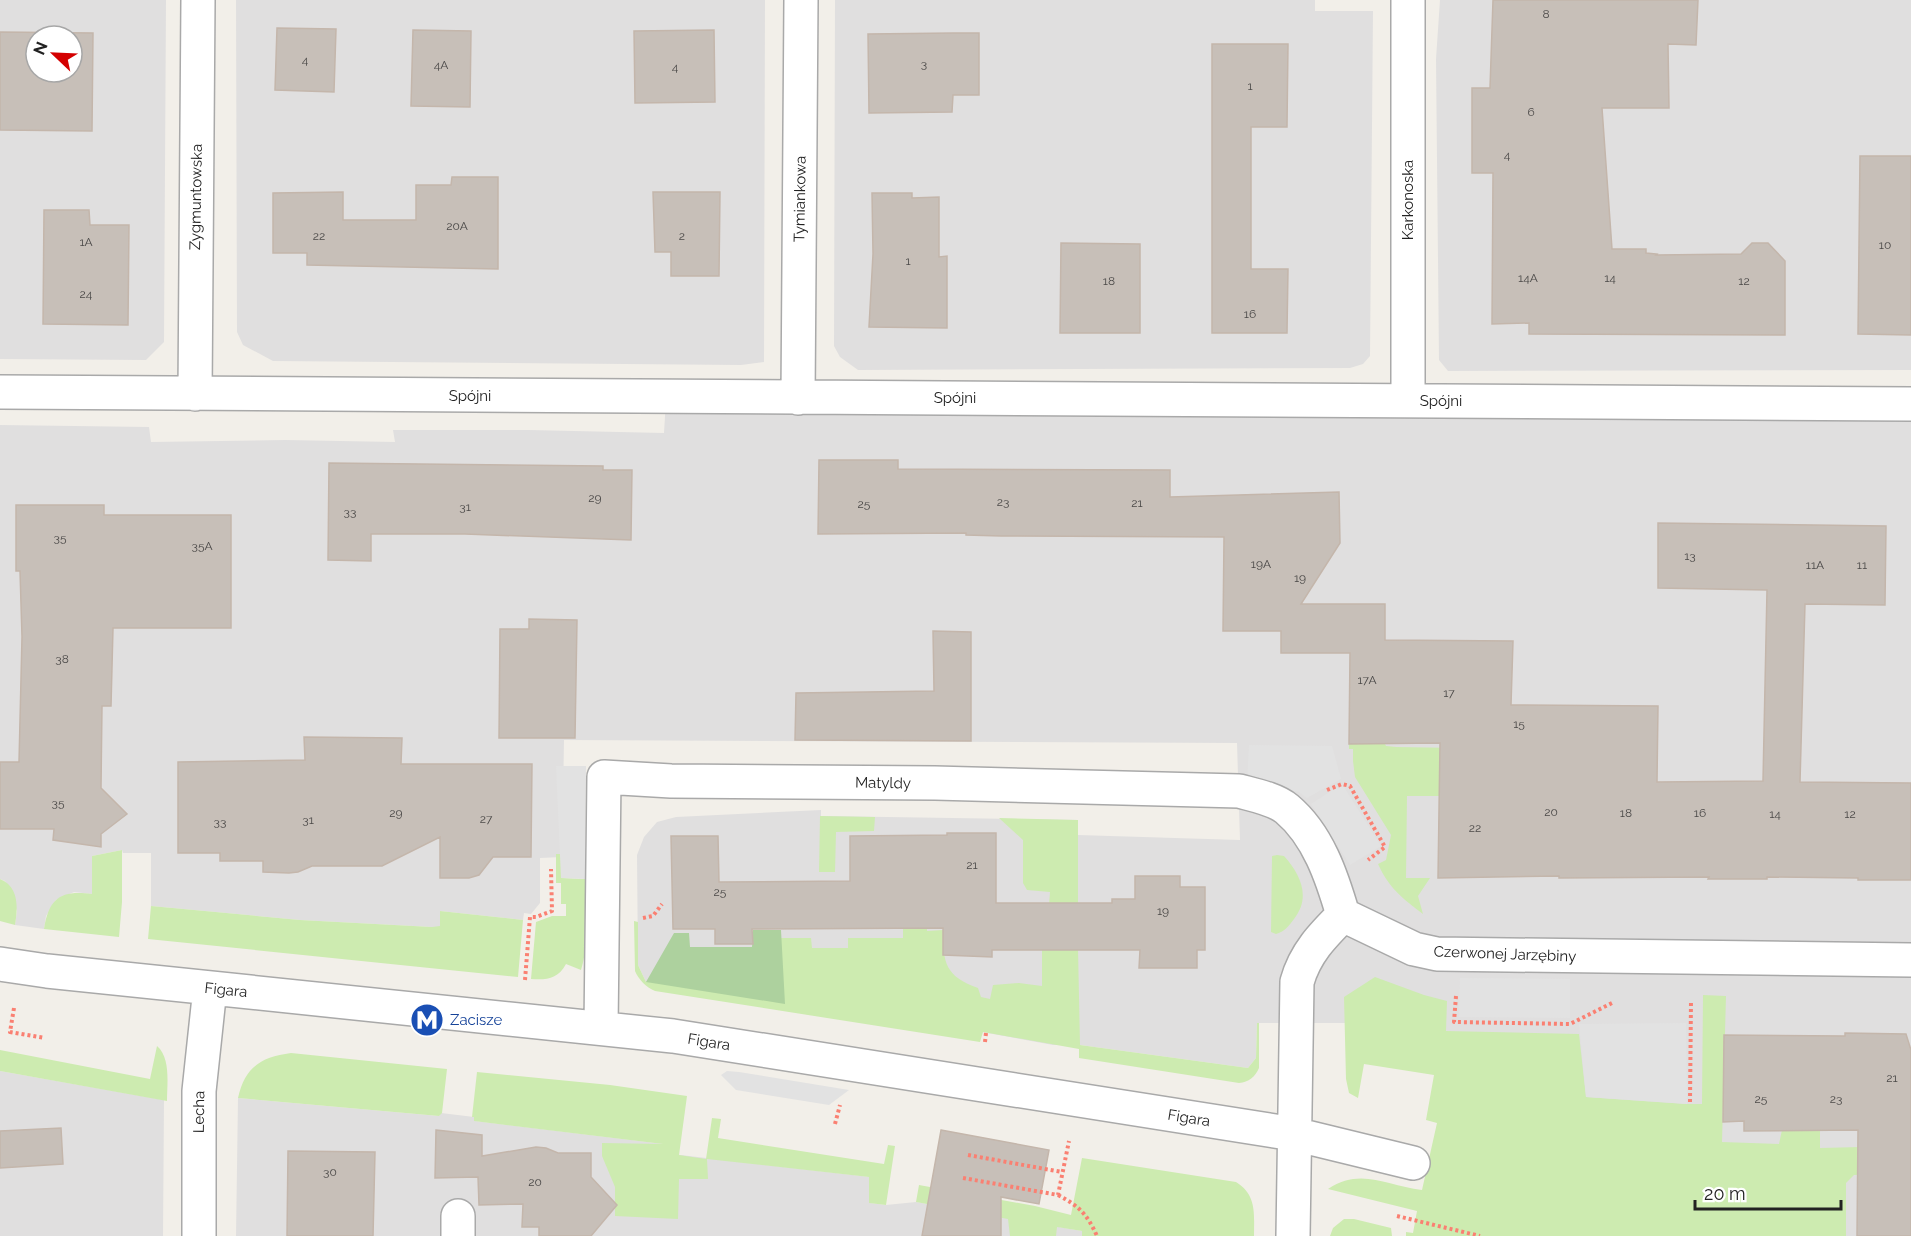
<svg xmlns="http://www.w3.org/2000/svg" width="1911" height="1236" font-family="Raleway,sans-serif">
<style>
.residential{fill:#e0dfdf;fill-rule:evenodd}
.grass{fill:#cdebb0}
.forest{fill:#add19e}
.parking{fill:#e2e2e2}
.building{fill:#c7bfb8;stroke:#c4b6ab;stroke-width:1.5;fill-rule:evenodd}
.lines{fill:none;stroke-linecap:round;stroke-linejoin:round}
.minor-casing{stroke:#a9a9a9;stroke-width:36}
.path{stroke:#fa8072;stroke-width:4;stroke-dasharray:3 3;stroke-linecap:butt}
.minor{stroke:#fff;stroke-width:33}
.labels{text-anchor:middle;stroke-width:5;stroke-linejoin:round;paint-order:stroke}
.number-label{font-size:12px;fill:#4b4948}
.street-label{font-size:15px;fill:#222;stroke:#fff}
.transit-label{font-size:15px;fill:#164399;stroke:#fff;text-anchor:start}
</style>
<rect width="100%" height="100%" fill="#f2efe9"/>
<path class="residential" d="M 0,0 L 166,0 L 164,342 L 146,360 L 0,359 ZM 36,36 L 72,36 L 72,72 L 36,72 Z
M 236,0 L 765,0 L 764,362 L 741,365 L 273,361 L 243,345 L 237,332 Z
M 835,0 L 1315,0 L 1315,11 L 1373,11 L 1370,356 L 1363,364 L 1350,368 L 858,370 L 840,357 L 834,346 Z
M 1440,0 L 1911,0 L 1911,370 L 1448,371 L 1439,360 L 1436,59 Z
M 666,400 L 1911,407 L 1911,1236 L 1803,1236 L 1345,1023 L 1257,1023 L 1256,1058 L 1248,1068 L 1080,1045 L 1053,1045 L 982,1032 L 646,982 L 638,965 L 637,855 L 644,837 L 657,822 L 676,817 L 821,810 L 821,816 L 1078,820 L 1078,835 L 1240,840 L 1237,743 L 564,740 L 562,857 L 540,858 L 540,903 L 531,914 L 524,913 L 523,920 L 440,911 L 440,927 L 432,927 L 300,920 L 151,906 L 151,853 L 123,853 L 122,850 L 92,856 L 92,894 L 74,892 L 56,900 L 46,916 L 44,929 L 15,925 L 17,911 L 5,881 L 0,879 L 0,425 L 149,427 L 151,442 L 285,440 L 395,442 L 393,430 L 529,430 L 664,433 Z
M 0,1071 L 164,1100 L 163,1236 L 0,1236 Z
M 238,1098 L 439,1116 L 441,1113 L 474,1117 L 475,1121 L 672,1145 L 672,1154 L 870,1177 L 870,1203 L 886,1205 L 916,1202 L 1082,1231 L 1082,1236 L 236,1236 Z"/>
<path class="grass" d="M 1349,744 L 1385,744 L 1386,746 L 1396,747 L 1459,748 L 1506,796 L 1407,796 L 1406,878 L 1430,878 L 1418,896 L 1423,914 C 1402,898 1389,888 1378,864 L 1386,860 L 1391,835 L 1355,777 L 1353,761 L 1353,749 L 1349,749 Z
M 820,816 L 875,817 L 874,831 L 836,832 L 835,872 L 819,872 Z
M 999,818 L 1078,820 L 1078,906 L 1049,905 L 1050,892 L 1027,890 L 1023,883 L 1023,840 Z
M 122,850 L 122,902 L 119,937 L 44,929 C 49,897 62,890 92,894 L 92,856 Z
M 556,854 L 562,854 L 562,878 L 585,879 C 585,908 590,941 581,970 L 566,964 C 558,979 547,980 531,979 L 536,922 L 552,916 L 566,916 L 566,904 L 561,904 L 561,883 L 556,883 Z
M 1277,855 L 1284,856 C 1301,875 1311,897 1294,919 C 1289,926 1284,932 1276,934 L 1271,932 L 1272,856 Z
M 0,879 C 19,887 18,907 15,925 L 0,921 Z
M 928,884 L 927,931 L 943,930 C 943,963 945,976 978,988 L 981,997 L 990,999 L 993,985 L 1019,983 L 1042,986 L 1042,948 L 1078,948 L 1080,1045 L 1248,1068 L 1256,1058 L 1257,1023 L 1259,1023 L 1259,1068 C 1255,1077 1249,1082 1239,1083 L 1079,1058 L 1079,1049 L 983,1032 L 980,1042 L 655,991 C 647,988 638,979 635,971 L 634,921 L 638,922 L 638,965 L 646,982 L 781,938 L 811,938 L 812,948 L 848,948 L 848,938 L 903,938 L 903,909 Z
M 151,906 L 300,920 L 432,927 L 440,926 L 440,911 L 523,920 L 518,977 L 148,939 Z
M 1375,977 L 1424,995 L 1447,1001 L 1446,1031 L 1579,1034 L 1586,1097 L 1687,1104 L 1702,1104 L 1703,995 L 1726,996 L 1722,1142 L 1779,1144 L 1782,1130 L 1820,1131 L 1820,1148 L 1902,1146 L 1902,1173 L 1854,1175 L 1846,1183 L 1846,1236 L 1406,1236 L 1406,1232 L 1413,1233 L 1417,1211 L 1328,1189 C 1361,1167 1387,1186 1422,1190 L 1437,1123 L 1426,1120 L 1434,1075 L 1364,1064 L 1358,1098 L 1349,1093 L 1346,1079 L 1344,997 Z
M 157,1046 C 171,1058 167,1084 167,1101 L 0,1071 L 0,1050 L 150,1079 Z
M 291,1053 L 447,1069 L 442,1113 L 439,1116 L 238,1098 C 245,1067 261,1057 291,1053 Z
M 477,1072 L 610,1085 L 687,1096 L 679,1155 L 706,1159 L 712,1118 L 721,1119 L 718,1138 L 884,1164 L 888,1145 L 895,1146 L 886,1205 L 869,1203 L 869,1177 L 707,1159 L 708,1179 L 679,1179 L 678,1219 L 615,1216 L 615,1187 L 602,1156 L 602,1143 L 663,1144 L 474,1121 L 474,1117 L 472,1117 Z
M 1082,1158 L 1236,1182 C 1257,1195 1254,1214 1254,1236 L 1082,1236 L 1082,1231 L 1057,1227 L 1056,1236 L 1010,1236 L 1008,1219 L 916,1202 L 919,1185 L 1035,1206 L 1071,1215 Z
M 1344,1219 L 1354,1219 L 1391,1228 L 1392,1236 L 1330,1236 L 1333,1228 Z"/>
<path class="forest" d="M 753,930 L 781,930 L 785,1004 L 646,982 L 674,933 L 689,933 L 690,947 L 752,947 Z"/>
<path class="parking" d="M 1249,745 L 1332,746 L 1341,779 L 1307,798 L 1299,792 L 1247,782 Z
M 556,766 L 586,766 L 585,879 L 561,878 Z
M 1342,784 L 1381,846 L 1350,865 L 1311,804 Z
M 1460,978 L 1570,979 L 1570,1018 L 1459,1017 Z
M 1686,1023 L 1687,1104 L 1586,1097 L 1579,1024 Z
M 727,1071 L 739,1072 L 849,1090 L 829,1105 L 736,1090 L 721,1075 Z"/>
<path class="building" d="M 1493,0 L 1698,0 L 1696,45 L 1668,44 L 1669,108 L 1602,108 L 1612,249 L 1646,249 L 1646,253 L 1657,254 L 1656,255 L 1741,254 L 1752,243 L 1768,243 L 1785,261 L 1785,335 L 1529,334 L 1529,323 L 1492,324 L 1493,173 L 1472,173 L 1472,88 L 1490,88 Z
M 277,28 L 336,29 L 334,92 L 275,90 Z
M 413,30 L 471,31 L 470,107 L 411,106 Z
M 714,30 L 715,102 L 635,103 L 634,31 Z
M 0,32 L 93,33 L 92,131 L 0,130 ZM 36,36 L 72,36 L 72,72 L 36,72 Z
M 953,33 L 979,33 L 979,95 L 953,95 L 952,112 L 869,113 L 868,34 Z
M 1212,44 L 1288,44 L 1287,127 L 1251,127 L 1251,269 L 1288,269 L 1287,333 L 1212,333 Z
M 1860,156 L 1911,156 L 1911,335 L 1858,334 Z
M 452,177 L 498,177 L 498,269 L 307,265 L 307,253 L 273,253 L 273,193 L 343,192 L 343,220 L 416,220 L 416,185 L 451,185 Z
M 653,192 L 720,192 L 719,276 L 671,276 L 671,252 L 655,252 Z
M 872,193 L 912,193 L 912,198 L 939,197 L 939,257 L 947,256 L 947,328 L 869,327 L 873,254 Z
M 44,210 L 89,210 L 90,225 L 129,225 L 128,325 L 43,324 Z
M 1061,243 L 1140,244 L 1140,333 L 1060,333 Z
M 819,460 L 898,460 L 898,469 L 1170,470 L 1170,497 L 1339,492 L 1340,543 L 1301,604 L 1385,604 L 1385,640 L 1513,641 L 1511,705 L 1658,706 L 1657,782 L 1763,781 L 1767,590 L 1658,588 L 1658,523 L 1886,526 L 1885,605 L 1805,604 L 1800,782 L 1911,783 L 1911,880 L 1858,880 L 1858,878 L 1767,877 L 1767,879 L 1708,879 L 1709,877 L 1559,878 L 1559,876 L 1438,878 L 1440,743 L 1349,744 L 1350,653 L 1281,653 L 1281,631 L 1223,631 L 1224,537 L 1001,536 L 966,535 L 966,533 L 818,534 Z
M 329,463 L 603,466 L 603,470 L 632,470 L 631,540 L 465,534 L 371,534 L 371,561 L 328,560 Z
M 16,505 L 104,505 L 104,515 L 231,515 L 231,628 L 113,628 L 111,706 L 102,706 L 101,788 L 127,814 L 101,834 L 101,847 L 53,840 L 54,829 L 0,829 L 0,762 L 19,762 L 22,637 L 20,571 L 16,571 Z
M 529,619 L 577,620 L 575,738 L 499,738 L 500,629 L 529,629 Z
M 933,631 L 971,632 L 971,741 L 795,740 L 796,693 L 934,691 Z
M 304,737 L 402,738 L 401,764 L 532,764 L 531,857 L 493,857 L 479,875 L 469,878 L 440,878 L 440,837 L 382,866 L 312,866 L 298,872 L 289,873 L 263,872 L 263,861 L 220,861 L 220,853 L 178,853 L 178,762 L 305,760 Z
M 947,833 L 996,833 L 996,903 L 1112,903 L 1112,899 L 1135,899 L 1135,876 L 1180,876 L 1180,887 L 1205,887 L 1205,950 L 1197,950 L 1197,968 L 1139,968 L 1140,950 L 992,950 L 992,957 L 943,955 L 943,928 L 752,929 L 753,944 L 715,944 L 715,929 L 673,929 L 671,836 L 718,836 L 719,882 L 850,881 L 850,836 L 947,835 Z
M 1845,1033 L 1906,1034 L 1911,1050 L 1911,1236 L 1857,1236 L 1858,1130 L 1744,1131 L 1744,1121 L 1723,1122 L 1724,1035 L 1845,1036 Z
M 61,1128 L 63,1164 L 0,1168 L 0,1131 Z
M 436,1130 L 482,1135 L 482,1156 L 536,1147 L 546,1148 L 558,1153 L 591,1153 L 591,1177 L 617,1205 L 591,1236 L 539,1236 L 539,1227 L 522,1227 L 523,1204 L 479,1205 L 478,1177 L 435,1178 Z
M 941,1130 L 1049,1150 L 1039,1204 L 1001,1197 L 1001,1236 L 922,1236 Z
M 288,1151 L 375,1152 L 373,1236 L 287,1236 Z"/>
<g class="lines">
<defs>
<path id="minor" d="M 1408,0 L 1408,401
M 0,392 L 1911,404
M 195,394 L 198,0
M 798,398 L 801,0
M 1343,915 L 1414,949 L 1437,954 L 1911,960
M 0,964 L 47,971 L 673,1036 L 1294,1134 L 1413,1163
M 601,1028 L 604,777 L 671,781 L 935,783 L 1239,791 C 1254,795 1275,799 1287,809 C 1318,835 1332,877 1343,915
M 199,1236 L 199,1091 L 210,988
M 458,1236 L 458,1216
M 1293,1236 L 1297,982 C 1305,953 1323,935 1343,915"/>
</defs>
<use href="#minor" class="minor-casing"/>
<path class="path" d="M 1327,790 L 1342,784 L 1350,786 L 1385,847 L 1368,860
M 643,918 L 653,916 L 662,904
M 525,980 L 530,917 L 536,917 L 552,911 L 551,869
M 1456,996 L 1454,1022 L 1570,1024 L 1612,1003
M 14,1008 L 10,1032 L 45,1038
M 985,1042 L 986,1033
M 1690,1102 L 1691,1000
M 835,1124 L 840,1105
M 968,1155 L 1062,1172
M 963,1178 L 1058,1195 L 1069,1141
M 1058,1195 C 1079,1206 1087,1214 1097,1236
M 1397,1216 L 1480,1236"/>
<use href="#minor" class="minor"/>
</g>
<defs>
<symbol id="metro-disc" viewBox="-11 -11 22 22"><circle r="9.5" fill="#1a4fb4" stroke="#fff"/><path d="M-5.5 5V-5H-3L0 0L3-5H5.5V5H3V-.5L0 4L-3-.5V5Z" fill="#fff"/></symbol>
</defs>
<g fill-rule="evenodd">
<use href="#metro-disc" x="408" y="1001" width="38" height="38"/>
</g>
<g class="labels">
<g class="number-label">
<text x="1546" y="18">8</text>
<text x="305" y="64">4</text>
<text x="924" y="68">3</text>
<text x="441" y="69">4A</text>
<text x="675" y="71">4</text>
<text x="1250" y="90">1</text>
<text x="1531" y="116">6</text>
<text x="1507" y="159">4</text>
<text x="457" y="230">20A</text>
<text x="319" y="240">22</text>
<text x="682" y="240">2</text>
<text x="86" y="246">1A</text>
<text x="1885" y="249">10</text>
<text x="908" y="265">1</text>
<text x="1528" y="282">14A</text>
<text x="1610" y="282">14</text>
<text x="1109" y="285">18</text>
<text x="1744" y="285">12</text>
<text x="86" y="298">24</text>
<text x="1250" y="318">16</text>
<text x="595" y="502">29</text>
<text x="1003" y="506">23</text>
<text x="1137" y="507">21</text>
<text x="864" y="508">25</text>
<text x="465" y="511">31</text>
<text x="350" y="516">33</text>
<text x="60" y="542">35</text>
<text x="202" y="550">35A</text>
<text x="1690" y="560">13</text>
<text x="1261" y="568">19A</text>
<text x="1815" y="569">11A</text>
<text x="1862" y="569">11</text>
<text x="1300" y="582">19</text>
<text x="62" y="663">38</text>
<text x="1367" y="684">17A</text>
<text x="1449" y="697">17</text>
<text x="1519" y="728">15</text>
<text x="58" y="807">35</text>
<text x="1551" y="816">20</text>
<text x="396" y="817">29</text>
<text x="1626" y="817">18</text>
<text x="1700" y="817">16</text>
<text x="1775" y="818">14</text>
<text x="1850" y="818">12</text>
<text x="486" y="823">27</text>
<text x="308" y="824">31</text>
<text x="220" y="826">33</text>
<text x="1475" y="832">22</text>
<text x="972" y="869">21</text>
<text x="720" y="896">25</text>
<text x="1163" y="915">19</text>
<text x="1892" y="1082">21</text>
<text x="1761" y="1103">25</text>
<text x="1836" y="1103">23</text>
<text x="330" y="1176">30</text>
<text x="535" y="1186">20</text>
</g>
<g class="street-label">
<text transform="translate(196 197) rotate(-89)" y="5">Zygmuntowska</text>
<text transform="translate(800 199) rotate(-89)" y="5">Tymiankowa</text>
<text transform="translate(1408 200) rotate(-90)" y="5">Karkonoska</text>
<text x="470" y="401">Spójni</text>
<text x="955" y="403">Spójni</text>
<text x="1441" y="406">Spójni</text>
<text transform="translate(883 783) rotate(1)" y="5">Matyldy</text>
<text transform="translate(1505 954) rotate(2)" y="5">Czerwonej Jarzębiny</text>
<text transform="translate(226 990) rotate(6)" y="5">Figara</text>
<text transform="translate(709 1042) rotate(9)" y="5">Figara</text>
<text transform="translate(199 1112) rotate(-89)" y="5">Lecha</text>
<text transform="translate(1189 1118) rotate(9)" y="5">Figara</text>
</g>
<g class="transit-label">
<text x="450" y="1025">Zacisze</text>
</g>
</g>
<g transform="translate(54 54) rotate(293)"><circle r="28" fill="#ffffff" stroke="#a7a7a7" stroke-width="1.5"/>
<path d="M0-4.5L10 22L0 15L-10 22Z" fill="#d40000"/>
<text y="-9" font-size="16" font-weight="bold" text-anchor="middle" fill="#222222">N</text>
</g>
<path d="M1695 1200v9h146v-9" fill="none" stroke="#222222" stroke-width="3"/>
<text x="1704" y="1200" font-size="18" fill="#222222" stroke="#ffffff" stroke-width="4.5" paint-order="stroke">20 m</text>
</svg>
